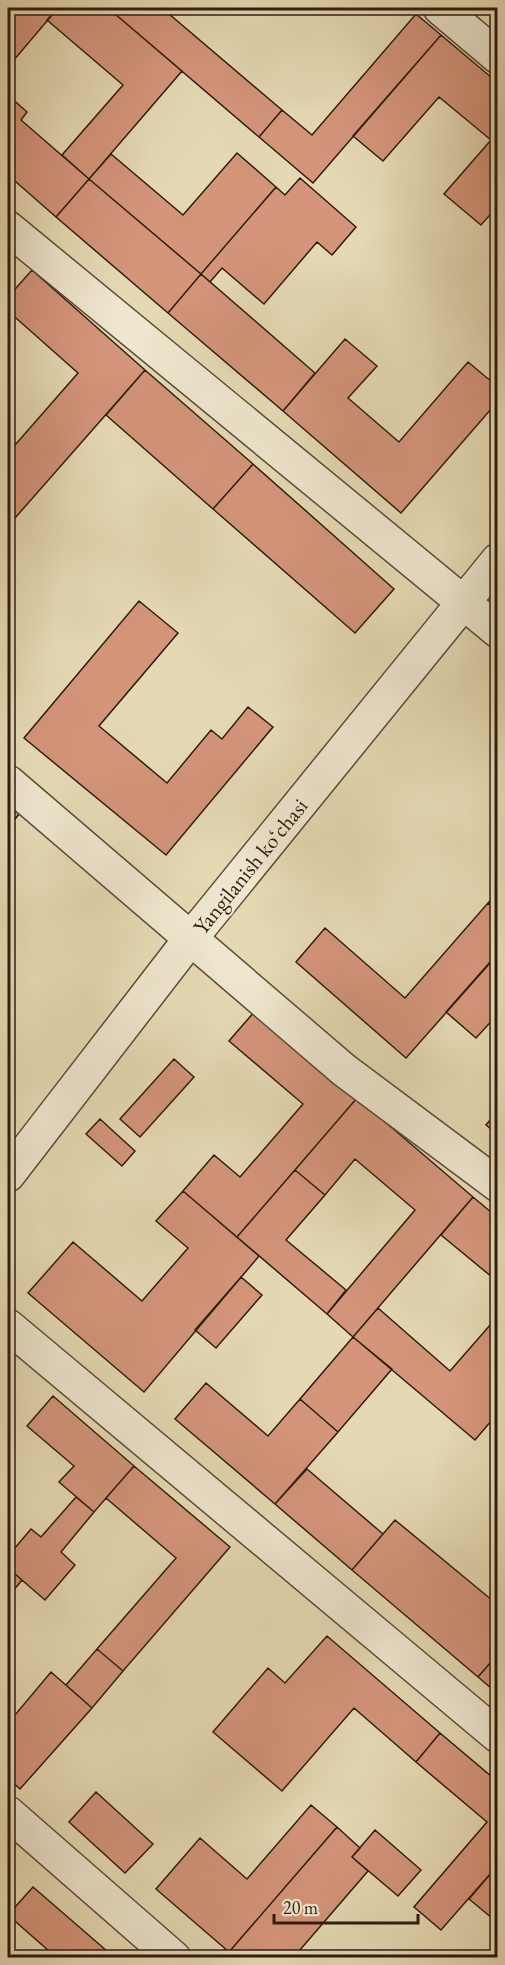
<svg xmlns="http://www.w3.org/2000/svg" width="505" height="1965" font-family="'EB Garamond',serif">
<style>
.building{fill:#d4957b;stroke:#2f1c0f;stroke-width:1.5}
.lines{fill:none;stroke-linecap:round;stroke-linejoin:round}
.minor-casing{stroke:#5c4b38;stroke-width:36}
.minor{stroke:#eee6ce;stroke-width:33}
.labels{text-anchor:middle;stroke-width:4.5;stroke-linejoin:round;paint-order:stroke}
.street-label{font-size:22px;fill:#2f1c0f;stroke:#eee6ce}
</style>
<rect width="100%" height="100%" fill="#e5d9b4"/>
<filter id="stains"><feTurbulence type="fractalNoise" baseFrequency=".00333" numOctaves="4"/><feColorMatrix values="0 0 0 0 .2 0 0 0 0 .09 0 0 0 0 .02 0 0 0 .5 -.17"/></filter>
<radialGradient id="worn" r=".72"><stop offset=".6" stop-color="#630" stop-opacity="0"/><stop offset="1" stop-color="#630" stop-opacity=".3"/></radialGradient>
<path class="building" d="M 8,8 L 58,8 L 8,67 Z
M 58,8 L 108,8 L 182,71 L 89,179 L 62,155 L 123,85 L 47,20 Z
M 120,8 L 162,8 L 282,110 L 259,137 L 115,14 Z
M 416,14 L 441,35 L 313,183 L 259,137 L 282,110 L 312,135 Z
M 441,35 L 498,83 L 498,206 L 481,225 L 444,194 L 491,140 L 439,97 L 383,161 L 353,136 Z
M 8,95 L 27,112 L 21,120 L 89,179 L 56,217 L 8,175 Z
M 237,153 L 276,187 L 201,274 L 89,179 L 111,154 L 183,215 Z
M 300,178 L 356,227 L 332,255 L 317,242 L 264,304 L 222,268 L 210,282 L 201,274 L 276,187 L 285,195 Z
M 89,179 L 201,274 L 168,313 L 56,217 Z
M 32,270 L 145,370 L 8,526 L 8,453 L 78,373 L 8,311 L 8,297 Z
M 201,274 L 315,373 L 283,411 L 168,313 Z
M 345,339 L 377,366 L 348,398 L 399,442 L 468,362 L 498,387 L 498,401 L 401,513 L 283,411 Z
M 145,370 L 253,464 L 213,509 L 106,415 Z
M 253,464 L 394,589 L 355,633 L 213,509 Z
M 139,601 L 178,633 L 99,726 L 167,783 L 211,730 L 222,739 L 248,707 L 273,727 L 166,855 L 24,738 Z
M 8,796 L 23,809 L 8,828 Z
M 498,893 L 498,911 L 488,903 Z
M 488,903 L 498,911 L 498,954 L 406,1058 L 296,962 L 325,928 L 405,998 Z
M 491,961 L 498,966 L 498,1014 L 476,1038 L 446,1012 Z
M 255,1011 L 357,1098 L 237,1237 L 183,1191 L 214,1155 L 240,1177 L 303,1104 L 229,1041 Z
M 174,1059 L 194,1077 L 140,1137 L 120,1119 Z
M 357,1098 L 473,1197 L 353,1337 L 327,1314 L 415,1210 L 355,1159 L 325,1195 L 295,1170 Z
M 498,1111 L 498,1135 L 486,1125 Z
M 100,1119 L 135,1151 L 122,1166 L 86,1134 Z
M 295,1170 L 325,1195 L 286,1240 L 346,1290 L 327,1314 L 237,1237 Z
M 183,1191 L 259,1256 L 144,1392 L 28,1293 L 73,1242 L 142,1301 L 188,1248 L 156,1221 Z
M 473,1197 L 498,1218 L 498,1282 L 441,1235 Z
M 241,1277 L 262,1295 L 216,1348 L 195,1330 Z
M 378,1308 L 450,1371 L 498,1316 L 498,1413 L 475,1440 L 353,1337 Z
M 353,1337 L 392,1369 L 338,1432 L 300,1399 Z
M 206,1383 L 268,1436 L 300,1399 L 338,1432 L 275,1504 L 175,1419 Z
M 53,1396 L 134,1466 L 94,1512 L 59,1482 L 74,1466 L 27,1426 Z
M 134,1466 L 230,1547 L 123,1671 L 97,1649 L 176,1558 L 106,1498 Z
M 307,1469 L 383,1534 L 352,1570 L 275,1504 Z
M 76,1497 L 94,1512 L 61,1552 L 75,1565 L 45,1600 L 8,1568 L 8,1556 L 31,1529 L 41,1537 Z
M 395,1520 L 498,1605 L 498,1654 L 478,1677 L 352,1570 Z
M 8,1568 L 22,1580 L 8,1597 Z
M 327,1636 L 440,1733 L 416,1762 L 354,1708 L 282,1791 L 213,1732 L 268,1668 L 285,1683 Z
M 97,1649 L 123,1671 L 92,1708 L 66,1685 Z
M 498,1654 L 498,1694 L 478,1677 Z
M 51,1672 L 92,1708 L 20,1789 L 8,1778 L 8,1719 L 10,1721 Z
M 440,1733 L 498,1782 L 498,1865 L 441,1930 L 414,1907 L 487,1822 L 416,1762 Z
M 96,1792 L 153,1844 L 125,1873 L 69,1822 Z
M 311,1805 L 337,1827 L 229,1952 L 156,1889 L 200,1838 L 247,1879 Z
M 337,1827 L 360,1848 L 352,1857 L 368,1871 L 293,1958 L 235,1958 L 229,1952 Z
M 375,1830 L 421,1870 L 398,1896 L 352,1857 Z
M 498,1865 L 498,1923 L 469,1899 Z
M 33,1887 L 115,1958 L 57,1958 L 8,1915 Z"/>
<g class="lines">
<defs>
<path id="minor" d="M 440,8 L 498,57
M 8,228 L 498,631
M 8,782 L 344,1070 L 498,1185
M 8,1175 L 191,938 L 498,560
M 8,1326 L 498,1736
M 8,1813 L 174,1958"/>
</defs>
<use href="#minor" class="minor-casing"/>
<use href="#minor" class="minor"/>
</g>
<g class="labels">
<g class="street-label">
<text transform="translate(250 866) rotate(-51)" y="8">Yangilanish koʻchasi</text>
</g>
</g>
<rect width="505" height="1965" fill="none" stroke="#e5d9b4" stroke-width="30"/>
<rect x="9" y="9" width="487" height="1947" fill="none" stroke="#2f1c0f" stroke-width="3"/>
<rect x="15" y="15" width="475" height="1935" fill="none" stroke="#2f1c0f" stroke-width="1.5"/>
<path d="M274 1914v9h144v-9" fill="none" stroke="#2f1c0f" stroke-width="3"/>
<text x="283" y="1914" font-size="18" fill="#2f1c0f" stroke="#eee6ce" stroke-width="4.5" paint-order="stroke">20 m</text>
<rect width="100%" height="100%" filter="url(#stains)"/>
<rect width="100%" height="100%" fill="url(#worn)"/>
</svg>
